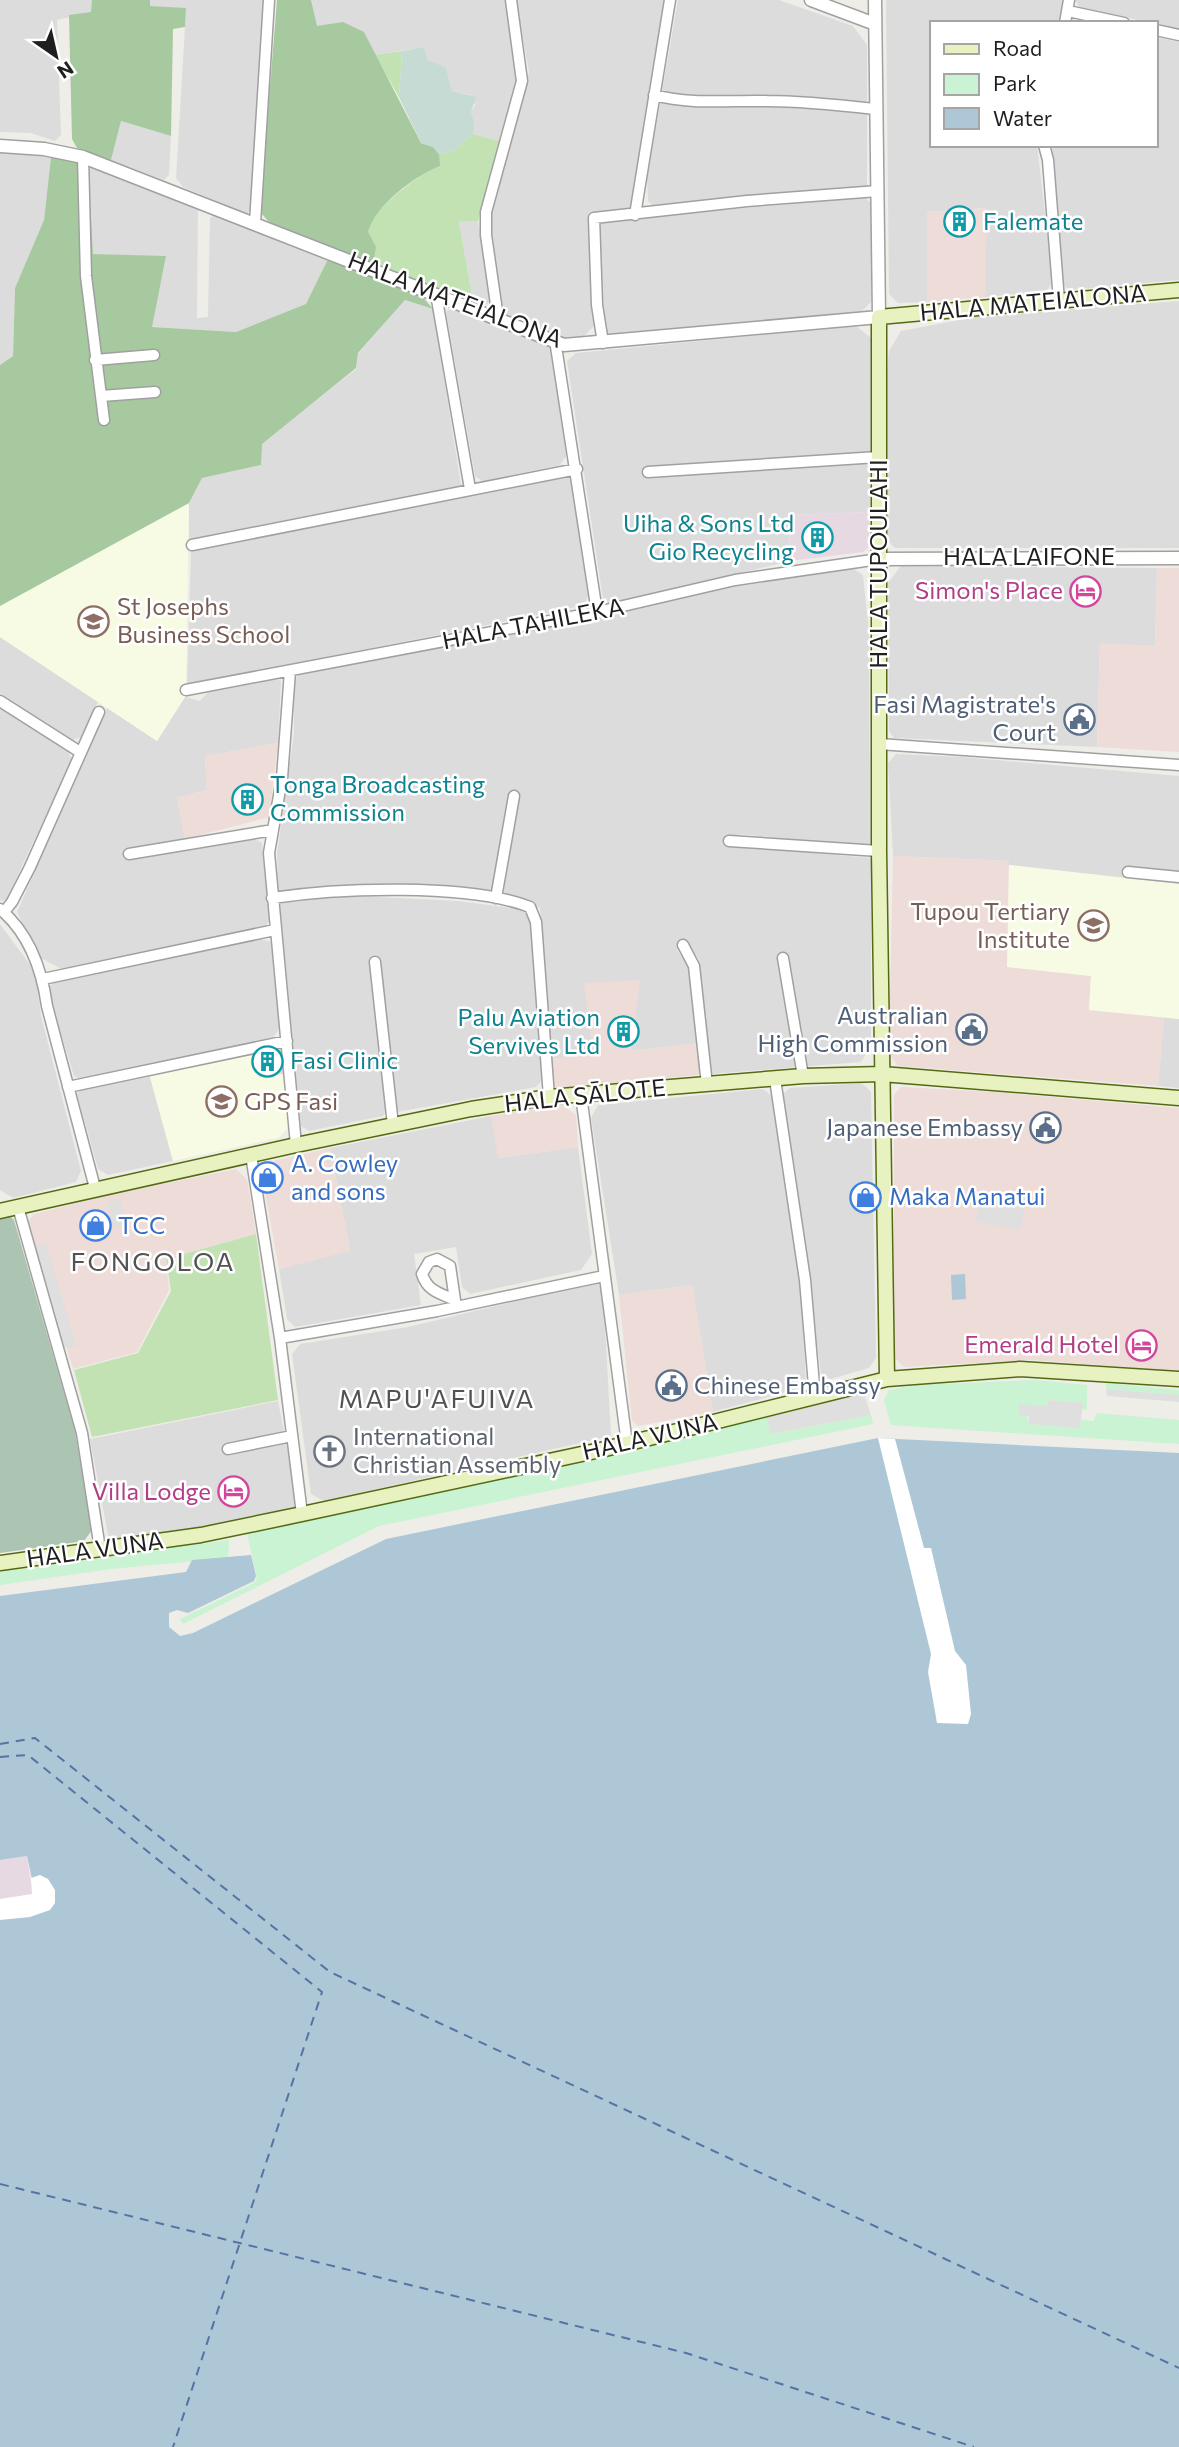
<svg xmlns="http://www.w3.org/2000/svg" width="1179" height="2447" font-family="Commissioner,sans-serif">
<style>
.residential{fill:#dddcdc}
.commercial{fill:#eddcd8}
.industrial{fill:#e7d9e2}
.education{fill:#f8fbe3}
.grass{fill:#c3e2b3}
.forest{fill:#a6c9a0}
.wetland{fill:#c6dbd4}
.cemetery{fill:#abc5b2}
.park{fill:#c9f3d3}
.parking{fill:#dfdfdf}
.water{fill:#adc7d7}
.pier{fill:#fff}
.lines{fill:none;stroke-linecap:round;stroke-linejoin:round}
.ferry{stroke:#5772a3;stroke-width:2;stroke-dasharray:9 7;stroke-linecap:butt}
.minor-casing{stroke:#a0a0a0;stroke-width:13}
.tertiary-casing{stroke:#a0a0a0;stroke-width:15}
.secondary-casing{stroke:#546a12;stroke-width:17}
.minor{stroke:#fff;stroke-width:10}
.tertiary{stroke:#fff;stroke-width:12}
.secondary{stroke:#e8f2c1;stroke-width:14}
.labels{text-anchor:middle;stroke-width:5;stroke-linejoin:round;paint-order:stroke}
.culture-label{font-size:24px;fill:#0d838f;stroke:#fff;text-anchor:start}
.street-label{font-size:24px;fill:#1f1f1f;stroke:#fff}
.hotel-label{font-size:24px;fill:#b23c85;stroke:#fff;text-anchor:end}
.education-label{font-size:24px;fill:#785e54;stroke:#fff;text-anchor:start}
.service-label{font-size:24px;fill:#4e5e75;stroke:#fff;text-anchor:end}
.shop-label{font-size:24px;fill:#366cbe;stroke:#fff;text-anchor:start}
.worship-label{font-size:24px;fill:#5b616d;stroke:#fff;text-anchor:start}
.neighbourhood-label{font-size:26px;letter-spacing:2px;fill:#525252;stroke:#fff}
</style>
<rect width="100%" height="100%" fill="#efede7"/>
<path class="residential" d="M 0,0 L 92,0 L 92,12 L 57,20 L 61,135 L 55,141 L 31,133 L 0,132 Z
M 150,0 L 264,0 L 251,208 L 247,214 L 183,187 L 176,178 L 186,9 L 150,6 Z
M 311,0 L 506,0 L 520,66 L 506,132 L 499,141 L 473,134 L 475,125 L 471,112 L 475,105 L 470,95 L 452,91 L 446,69 L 428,60 L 424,47 L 375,55 L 364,32 L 316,26 Z
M 516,0 L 665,0 L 631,210 L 589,213 L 594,326 L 582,338 L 568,340 L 506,316 L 501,309 L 489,233 L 490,217 L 529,72 Z
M 678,0 L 779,0 L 853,26 L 867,45 L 867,186 L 652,205 L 648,201 L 647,178 Z
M 886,0 L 1063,0 L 1059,23 L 932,23 L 932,145 L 1037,145 L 1053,282 L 1046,291 L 985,297 L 986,208 L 927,212 L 927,302 L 898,303 L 889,294 Z
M 1075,0 L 1179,0 L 1179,29 L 1079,7 Z
M 1156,37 L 1179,42 L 1179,280 L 1069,290 L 1062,284 L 1052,145 L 1156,145 Z
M 121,121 L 171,136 L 169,175 L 164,180 L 111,160 Z
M 0,150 L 51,157 L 44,220 L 15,288 L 13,356 L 0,365 Z
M 88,165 L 198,207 L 197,318 L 208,317 L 210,218 L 215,215 L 328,259 L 307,304 L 236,332 L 151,327 L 166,257 L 92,254 Z
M 864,197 L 871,203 L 871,302 L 862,311 L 609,336 L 603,329 L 598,227 L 603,221 Z
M 478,221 L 491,301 L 484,306 L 473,301 L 459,222 Z
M 405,300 L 433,309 L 461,485 L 189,540 L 189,503 L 202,478 L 261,465 L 261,444 L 356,369 L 358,354 Z
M 1179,301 L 1179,548 L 895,548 L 888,541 L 886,385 L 889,351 L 901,331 L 975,317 Z
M 453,306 L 546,342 L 550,349 L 567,455 L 560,465 L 482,481 L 475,476 L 446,312 Z
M 856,326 L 871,338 L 870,512 L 789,515 L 790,561 L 610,604 L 603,599 L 567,361 L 576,353 Z
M 565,476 L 571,480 L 589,596 L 582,606 L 187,685 L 191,550 Z
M 901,566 L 1157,568 L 1155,646 L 1100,644 L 1097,747 L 894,738 L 889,731 L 888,583 Z
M 854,569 L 863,575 L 869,633 L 870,848 L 740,834 L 734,846 L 871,858 L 871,1046 L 861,1062 L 711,1074 L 699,959 L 686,942 L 677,950 L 689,968 L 699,1043 L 631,1051 L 585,982 L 593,1055 L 551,1059 L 540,908 L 516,896 L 505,895 L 501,888 L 517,799 L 507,798 L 493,890 L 488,894 L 278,893 L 277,854 L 294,733 L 293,684 L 299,674 L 727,588 Z
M 0,637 L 98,702 L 81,737 L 73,740 L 0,693 Z
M 276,677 L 281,681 L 278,743 L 205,756 L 207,790 L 177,798 L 185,839 L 124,850 L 127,861 L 253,838 L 262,843 L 269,921 L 263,930 L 67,972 L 39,957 L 17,912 L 107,708 L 157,741 L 185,697 L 200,701 L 209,691 Z
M 0,706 L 67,749 L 72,760 L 6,900 L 0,901 Z
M 896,754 L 962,757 L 1179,776 L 1179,884 L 1009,865 L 1008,861 L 893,856 L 888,763 Z
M 316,894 L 458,901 L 527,910 L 533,924 L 543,1079 L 536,1087 L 397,1112 L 377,954 L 371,956 L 373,996 L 387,1110 L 383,1116 L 309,1131 L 301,1126 L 280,904 Z
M 0,924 L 36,973 L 41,1016 L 81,1171 L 76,1182 L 13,1198 L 0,1190 Z
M 260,939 L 271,942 L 279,1029 L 271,1040 L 82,1080 L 74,1076 L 47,988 L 55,982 L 123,966 Z
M 1164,1017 L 1179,1019 L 1179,1088 L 1158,1086 Z
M 282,1046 L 284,1074 L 258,1077 L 255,1051 Z
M 150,1077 L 173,1161 L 108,1175 L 98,1169 L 77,1094 L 81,1090 Z
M 862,1083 L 871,1092 L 876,1358 L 869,1368 L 831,1379 L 821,1374 L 783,1094 L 790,1088 Z
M 763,1089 L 773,1097 L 800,1279 L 806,1381 L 800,1388 L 713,1412 L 692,1285 L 619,1295 L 591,1118 L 598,1105 Z
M 491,1116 L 499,1158 L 578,1147 L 592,1254 L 581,1270 L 470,1294 L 462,1287 L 456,1247 L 414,1254 L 421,1305 L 295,1327 L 287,1319 L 279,1269 L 350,1250 L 330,1148 Z
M 596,1282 L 603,1291 L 611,1436 L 324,1501 L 311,1494 L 292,1354 L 300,1344 L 408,1327 Z
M 278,1401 L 297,1498 L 294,1508 L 192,1530 L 116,1542 L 109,1540 L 90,1439 Z"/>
<path class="commercial" d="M 987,208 L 985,297 L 927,302 L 927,212 Z
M 1157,568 L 1179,568 L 1179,752 L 1097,747 L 1100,643 L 1155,646 Z
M 278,743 L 269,817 L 185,839 L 177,798 L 207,790 L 205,756 Z
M 893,856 L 1009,861 L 1008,967 L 1091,976 L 1089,1010 L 1164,1017 L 1158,1086 L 898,1066 L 889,1053 Z
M 640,980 L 631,1051 L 699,1043 L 703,1071 L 698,1075 L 558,1088 L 553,1084 L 551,1059 L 593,1054 L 584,983 Z
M 901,1087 L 994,1092 L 1179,1108 L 1179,1371 L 1031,1360 L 904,1367 L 894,1357 L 894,1095 Z
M 560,1103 L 576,1115 L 578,1147 L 498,1158 L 491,1116 Z
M 330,1148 L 350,1251 L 279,1269 L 260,1164 Z
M 236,1169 L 247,1179 L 256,1234 L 166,1259 L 169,1290 L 137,1352 L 73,1369 L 28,1221 L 34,1214 L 105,1196 Z
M 692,1285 L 713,1412 L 638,1426 L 632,1421 L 619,1295 Z"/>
<path class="industrial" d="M 870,512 L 869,547 L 863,552 L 790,561 L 789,515 Z
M 27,1856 L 31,1883 L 41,1896 L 0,1907 L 0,1860 Z"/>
<path class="education" d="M 189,503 L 186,690 L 185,697 L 157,741 L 0,637 L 0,606 Z
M 1009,865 L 1179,884 L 1179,1019 L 1089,1010 L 1091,976 L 1007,967 Z
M 255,1051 L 259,1077 L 284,1074 L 288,1128 L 278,1138 L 173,1161 L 150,1077 Z"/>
<path class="grass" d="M 402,51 L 399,97 L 375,55 Z
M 473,134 L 499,141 L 478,221 L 459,222 L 473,301 L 373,265 C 372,255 368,242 368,232 C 369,211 421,173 439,166 L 439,154 L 454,151 Z
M 256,1234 L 278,1400 L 92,1437 L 74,1370 L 138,1353 L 171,1291 L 166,1259 Z"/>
<path class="forest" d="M 92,0 L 150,0 L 150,6 L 186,8 L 185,27 L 173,29 L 171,136 L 121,121 L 111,160 L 77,148 L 72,139 L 69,15 L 91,12 Z
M 277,0 L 311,0 L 317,26 L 343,22 L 364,32 L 421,143 L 433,147 L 439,154 L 440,166 C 415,176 375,205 368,232 L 376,247 L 373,265 L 269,222 L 260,212 Z
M 51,157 L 88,165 L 93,254 L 166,256 L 152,327 L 236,332 L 306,304 L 328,259 L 422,296 L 433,309 L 405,300 L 358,353 L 356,368 L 262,444 L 261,465 L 202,478 L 189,503 L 0,606 L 0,365 L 13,356 L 15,288 L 44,220 Z"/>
<path class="wetland" d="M 424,47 L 428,60 L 446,68 L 452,91 L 476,97 L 471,112 L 475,125 L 473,134 L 454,151 L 439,154 L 433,147 L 421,143 L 399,97 L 402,51 Z"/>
<path class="cemetery" d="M 10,1216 L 14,1220 L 75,1431 L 92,1530 L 84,1541 L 0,1553 L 0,1219 Z"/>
<path class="park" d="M 1035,1380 L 1087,1385 L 1087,1410 L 1082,1409 L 1083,1403 L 1048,1400 L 1047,1406 L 1027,1415 L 1028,1424 L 1080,1427 L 1081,1420 L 1094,1421 L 1096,1413 L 1179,1420 L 1179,1444 L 891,1425 L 884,1400 L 889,1390 L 917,1385 Z
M 1106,1383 L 1179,1390 L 1179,1395 L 1106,1389 Z
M 871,1415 L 873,1424 L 379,1526 L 183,1624 L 180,1619 L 254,1583 L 257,1579 L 247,1533 L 446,1491 L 766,1416 L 772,1434 Z
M 229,1540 L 228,1558 L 111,1569 L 0,1585 L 0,1572 Z"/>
<path class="parking" d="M 989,1193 L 1026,1197 L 1021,1229 L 976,1222 L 979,1200 Z
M 120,1199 L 126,1224 L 113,1227 L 107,1203 Z
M 46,1243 L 76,1346 L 62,1348 L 34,1246 Z
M 1106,1389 L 1179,1395 L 1179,1402 L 1107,1396 Z
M 863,1391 L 871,1415 L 771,1434 L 766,1416 Z
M 1048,1400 L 1083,1403 L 1080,1428 L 1028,1424 L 1029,1416 L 1019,1415 L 1019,1404 L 1047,1406 Z"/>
<path class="water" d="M 965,1274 L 966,1299 L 952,1300 L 951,1275 Z
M 878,1438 L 1179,1453 L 1179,2447 L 0,2447 L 0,1907 L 37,1902 L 27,1856 L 0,1860 L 0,1596 L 186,1572 L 192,1560 L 251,1555 L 256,1576 L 254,1581 L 188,1613 L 177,1610 L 169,1613 L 169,1627 L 180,1636 L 193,1633 L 386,1539 Z"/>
<path class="pier" d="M 878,1438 L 895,1439 L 924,1548 L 931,1548 L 955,1651 L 966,1665 L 971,1714 L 968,1724 L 937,1723 L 928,1672 L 931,1654 Z
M 40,1875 L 48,1879 L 55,1890 L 55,1903 L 50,1910 L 30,1917 L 0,1920 L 0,1899 L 32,1894 L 31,1878 Z"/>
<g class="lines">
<path class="ferry" d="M 0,1744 L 35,1738 L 330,1972 L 1179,2368
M 0,1757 L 28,1755 L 322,1992 L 173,2447
M 0,2184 L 686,2353 L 974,2447"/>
<defs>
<path id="minor" d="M 1068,11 L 1124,23
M 1065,23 L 1069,0
M 1156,30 L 1179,35
M 654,95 C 692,105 728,100 767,101 C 803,101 839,105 875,109
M 1044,145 L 1048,160 L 1059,301
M 83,157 L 86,276 L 104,420
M 635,215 L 670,0
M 255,223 L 269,0
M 436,294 L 470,489
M 498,318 L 486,235 L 486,212 L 522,81 L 511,0
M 555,340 L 597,612
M 603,343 L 597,305 L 594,218 L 747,201 L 878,191
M 95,360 L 154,355
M 101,396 L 155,392
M 648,472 L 878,457
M 192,545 L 577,469
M 290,671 L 282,778 L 269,853 L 296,1145
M 186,690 L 597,612 L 735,580 L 879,559
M 0,701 L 80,752
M 879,744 L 1179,765
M 729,841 L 879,851
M 129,854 L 273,830
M 1128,872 L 1179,877
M 272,898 C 338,888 468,883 530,907 L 536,922 L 549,1097
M 496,898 L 514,796
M 0,909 C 30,934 42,970 47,1006 L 95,1188
M 4,912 L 12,902 L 30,867 L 99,712
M 683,945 L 694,966 L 707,1085
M 783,958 L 803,1076
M 375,962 L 393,1125
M 43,979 L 275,930
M 775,1079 L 805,1280 L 815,1397
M 68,1087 L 287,1041
M 581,1095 L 627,1444
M 251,1155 L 280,1338 L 302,1514
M 18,1207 L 82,1433 L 100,1549
M 453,1299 C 438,1293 427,1290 422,1274 L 429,1262 L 437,1259 L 450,1266 L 456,1307
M 280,1338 L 437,1311 L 604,1276
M 228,1449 L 292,1436"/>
<path id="tertiary" d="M 811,0 L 875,24
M 0,146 L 44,149 L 83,157 L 564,345 L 879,317 L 875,0
M 879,559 L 1179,558"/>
<path id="secondary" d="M 0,1211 L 296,1145 L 471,1109 L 549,1097 L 803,1076 L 882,1074 L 1179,1098
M 887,1379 L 879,851 L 879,317 L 1179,290
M 0,1563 L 201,1535 L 302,1514 L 605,1449 L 887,1379 L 1020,1369 L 1179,1379"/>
</defs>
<use href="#minor" class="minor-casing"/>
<use href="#tertiary" class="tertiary-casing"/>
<use href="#secondary" class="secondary-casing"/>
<use href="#minor" class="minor"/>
<use href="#tertiary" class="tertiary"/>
<use href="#secondary" class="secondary"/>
</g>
<defs>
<symbol id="building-ring" viewBox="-11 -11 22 22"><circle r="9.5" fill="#fff" stroke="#0f9aa8" stroke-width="1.5"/><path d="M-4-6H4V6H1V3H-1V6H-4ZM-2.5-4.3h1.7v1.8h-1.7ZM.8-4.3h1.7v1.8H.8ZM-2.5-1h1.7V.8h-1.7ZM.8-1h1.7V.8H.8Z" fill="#0f9aa8"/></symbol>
<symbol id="hotel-ring" viewBox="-11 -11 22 22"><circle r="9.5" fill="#fff" stroke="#d1479c" stroke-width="1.5"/><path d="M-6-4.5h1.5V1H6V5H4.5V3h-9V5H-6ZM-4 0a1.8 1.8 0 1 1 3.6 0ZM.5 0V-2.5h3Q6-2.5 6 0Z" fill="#d1479c"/></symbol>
<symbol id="school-ring" viewBox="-11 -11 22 22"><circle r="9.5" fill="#fff" stroke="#8d6e63" stroke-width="1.5"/><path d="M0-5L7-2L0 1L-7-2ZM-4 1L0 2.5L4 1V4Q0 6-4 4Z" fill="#8d6e63"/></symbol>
<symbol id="civic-ring" viewBox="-11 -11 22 22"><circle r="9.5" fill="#fff" stroke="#5c6f8a" stroke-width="1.5"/><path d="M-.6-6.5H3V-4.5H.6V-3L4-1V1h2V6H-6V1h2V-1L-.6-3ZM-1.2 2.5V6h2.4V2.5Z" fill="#5c6f8a"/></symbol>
<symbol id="university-ring" viewBox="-11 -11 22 22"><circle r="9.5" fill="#fff" stroke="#8d6e63" stroke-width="1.5"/><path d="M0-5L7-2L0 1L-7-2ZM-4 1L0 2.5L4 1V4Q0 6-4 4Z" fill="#8d6e63"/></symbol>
<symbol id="shop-ring" viewBox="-11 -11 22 22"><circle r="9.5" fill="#fff" stroke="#3f7fe0" stroke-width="1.5"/><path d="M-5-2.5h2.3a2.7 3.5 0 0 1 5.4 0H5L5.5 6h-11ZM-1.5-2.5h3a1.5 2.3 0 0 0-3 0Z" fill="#3f7fe0"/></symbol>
<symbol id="church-ring" viewBox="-11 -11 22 22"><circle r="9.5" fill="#fff" stroke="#6b7280" stroke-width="1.5"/><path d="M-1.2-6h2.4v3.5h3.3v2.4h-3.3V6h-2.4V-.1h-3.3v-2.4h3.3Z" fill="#6b7280"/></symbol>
</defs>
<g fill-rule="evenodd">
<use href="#building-ring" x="942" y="204" width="35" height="35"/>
<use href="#building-ring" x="800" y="520" width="35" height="35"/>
<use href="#hotel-ring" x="1068" y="574" width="35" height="35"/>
<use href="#school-ring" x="76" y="604" width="35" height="35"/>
<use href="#civic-ring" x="1062" y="702" width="35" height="35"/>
<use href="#building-ring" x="230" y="782" width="35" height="35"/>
<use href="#university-ring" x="1076" y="908" width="35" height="35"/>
<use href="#civic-ring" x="954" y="1012" width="35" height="35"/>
<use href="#building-ring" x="606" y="1014" width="35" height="35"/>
<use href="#building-ring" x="250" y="1044" width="35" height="35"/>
<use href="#school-ring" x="204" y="1084" width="35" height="35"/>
<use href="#civic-ring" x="1028" y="1110" width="35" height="35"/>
<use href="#shop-ring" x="250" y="1160" width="35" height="35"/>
<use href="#shop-ring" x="848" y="1180" width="35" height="35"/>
<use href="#shop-ring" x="78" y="1208" width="35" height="35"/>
<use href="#hotel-ring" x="1124" y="1328" width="35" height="35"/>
<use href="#civic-ring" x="654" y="1368" width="35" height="35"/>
<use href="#church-ring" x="312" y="1434" width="35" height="35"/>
<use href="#hotel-ring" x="216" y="1474" width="35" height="35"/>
</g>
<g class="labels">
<g class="culture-label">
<text x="983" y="230">Falemate</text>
<text x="794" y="532" text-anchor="end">Uiha &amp; Sons Ltd<tspan x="794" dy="28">Gio Recycling</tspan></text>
<text x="270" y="793">Tonga Broadcasting<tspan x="270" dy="28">Commission</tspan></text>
<text x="600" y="1026" text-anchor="end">Palu Aviation<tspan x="600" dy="28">Servives Ltd</tspan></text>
<text x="290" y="1069">Fasi Clinic</text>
</g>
<g class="street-label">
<text transform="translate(455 300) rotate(21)" y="8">HALA MATEIALONA</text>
<text transform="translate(1033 303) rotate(-5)" y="8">HALA MATEIALONA</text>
<text x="1029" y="565">HALA LAIFONE</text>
<text transform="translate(879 564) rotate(-90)" y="8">HALA TUPOULAHI</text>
<text transform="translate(533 624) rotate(-11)" y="8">HALA TAHILEKA</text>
<text transform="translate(585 1096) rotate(-6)" y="8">HALA SĀLOTE</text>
<text transform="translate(650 1437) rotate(-13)" y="8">HALA VUNA</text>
<text transform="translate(95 1550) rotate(-8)" y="8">HALA VUNA</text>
</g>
<g class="hotel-label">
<text x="1063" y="599">Simon's Place</text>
<text x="1119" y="1353">Emerald Hotel</text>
<text x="211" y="1500">Villa Lodge</text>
</g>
<g class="education-label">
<text x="117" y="615">St Josephs<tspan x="117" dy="28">Business School</tspan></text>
<text x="1070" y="920" text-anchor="end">Tupou Tertiary<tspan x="1070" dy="28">Institute</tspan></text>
<text x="244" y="1110">GPS Fasi</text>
</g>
<g class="service-label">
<text x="1056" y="713">Fasi Magistrate's<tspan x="1056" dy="28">Court</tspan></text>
<text x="948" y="1024">Australian<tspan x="948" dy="28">High Commission</tspan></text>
<text x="1023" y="1136">Japanese Embassy</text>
<text x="694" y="1394" text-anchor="start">Chinese Embassy</text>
</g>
<g class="shop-label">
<text x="291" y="1172">A. Cowley<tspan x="291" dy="28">and sons</tspan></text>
<text x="889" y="1205">Maka Manatui</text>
<text x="118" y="1234">TCC</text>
</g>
<g class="worship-label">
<text x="353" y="1445">International<tspan x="353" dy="28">Christian Assembly</tspan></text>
</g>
<g class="neighbourhood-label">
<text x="153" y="1271">FONGOLOA</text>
<text x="437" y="1408">MAPU'AFUIVA</text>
</g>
</g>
<rect x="930" y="21" width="228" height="126" fill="#ffffff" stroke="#a5a5a5" stroke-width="2"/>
<rect x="944" y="44" width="35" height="10" fill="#e8f2c1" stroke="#a5a5a5" stroke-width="2"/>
<text x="993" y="56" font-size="21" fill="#1f1f1f">Road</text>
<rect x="944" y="74" width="35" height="21" fill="#c9f3d3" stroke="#a5a5a5" stroke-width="2"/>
<text x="993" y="91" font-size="21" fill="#1f1f1f">Park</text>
<rect x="944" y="108" width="35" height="21" fill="#adc7d7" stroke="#a5a5a5" stroke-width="2"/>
<text x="993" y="126" font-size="21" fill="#1f1f1f">Water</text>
<g transform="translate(56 56) rotate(146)" stroke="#ffffff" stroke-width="5" paint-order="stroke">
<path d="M0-5L12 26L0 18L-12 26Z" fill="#1f1f1f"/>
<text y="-10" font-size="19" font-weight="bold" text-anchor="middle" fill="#1f1f1f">N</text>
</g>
</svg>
